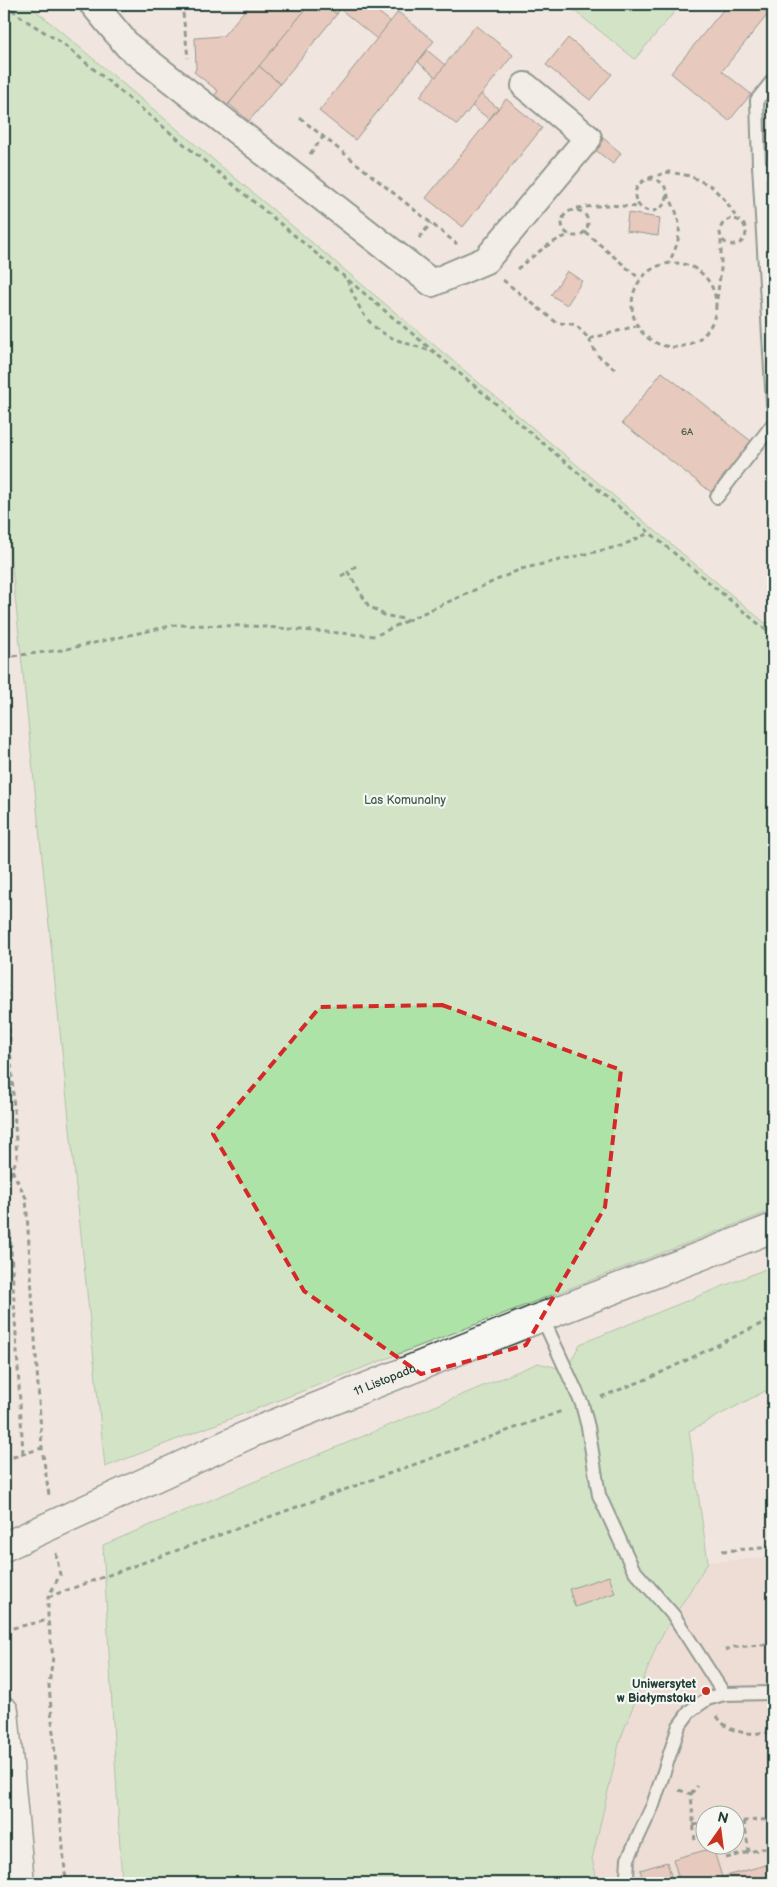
<svg xmlns="http://www.w3.org/2000/svg" width="777" height="1887" font-family="'Balsamiq Sans',sans-serif">
<style>
.built{fill:#ebd3c8;fill-rule:evenodd}
.green{fill:#ade3a6;stroke:#66906d}
.building{fill:#dda694;stroke:#1f3d34}
.lines{fill:none;stroke-linecap:round;stroke-linejoin:round}
.lane-casing{stroke:#1f3d34;stroke-width:16}
.street-casing{stroke:#1f3d34;stroke-width:30}
.secondary-casing{stroke:#1f3d34;stroke-width:31}
.path{stroke:#1f3d34;stroke-width:3;stroke-dasharray:5 4;stroke-linecap:butt}
.lane{stroke:#f6f6f2;stroke-width:12}
.street{stroke:#f6f6f2;stroke-width:26}
.secondary{stroke:#f6f6f2;stroke-width:28}
.marked{fill:none;stroke:#d62828;stroke-width:4;stroke-dasharray:10 6;stroke-linejoin:round}
.poi-dot{fill:#c8321e;stroke:#f6f6f2;stroke-width:2}
.labels{text-anchor:middle;dominant-baseline:central;stroke-width:4.5;stroke-linejoin:round;paint-order:stroke}
.number-label{font-size:10px;fill:#4e574c}
.park-label{font-size:12px;fill:#3b5e4b;stroke:#f6f6f2}
.street-label{font-size:12px;fill:#1f3d34;stroke:#f6f6f2}
.poi-label{font-size:12px;font-weight:bold;fill:#1f3d34;stroke:#f6f6f2;text-anchor:end}
</style>
<rect width="100%" height="100%" fill="#f1e6df"/>
<filter id="ink" filterUnits="userSpaceOnUse"><feTurbulence type="fractalNoise" baseFrequency=".02" numOctaves="2"/><feDisplacementMap in="SourceGraphic" scale="10" xChannelSelector="R" yChannelSelector="G"/><feConvolveMatrix kernelMatrix="1 2 1 2 8 2 1 2 1" color-interpolation-filters="sRGB"/></filter>
<g filter="url(#ink)">
<!-- built -->
<path class="built" d="M773,1557V1883H598L592,1859L620,1740L658,1642L708,1562ZM704,1814H734V1844H704Z"/>
<!-- green -->
<g class="green">
<path d="M4,4H28L765,623L773,621V1210L105,1467L4,490Z"/>
<path d="M566,4H681L635,59Z"/>
<path d="M773,1266V1387L689,1431L708,1562L658,1642L620,1740L592,1859L598,1883H122L103,1545L538,1363L566,1370L580,1344Z"/>
</g>
<!-- building -->
<g class="building">
<path d="M250,4H310L227,106L214,96L218,91L194,72L196,69L195,38L223,36Z"/>
<path d="M310,4H324L337,14L280,84L259,66Z"/>
<path d="M324,4H368L391,22L377,39L340,9L337,14Z"/>
<path d="M728,4H773V8L722,71L751,94L729,121L671,73Z"/>
<path d="M398,12L434,41L355,140L319,111Z"/>
<path d="M476,25L513,55L457,125L420,96Z"/>
<path d="M568,38L612,74L590,100L546,65Z"/>
<path d="M427,50L445,65L436,77L418,62Z"/>
<path d="M259,66L280,84L249,121L229,104Z"/>
<path d="M481,94L498,108L489,119L472,106Z"/>
<path d="M506,99L542,128L463,227L426,198Z"/>
<path d="M602,137L621,153L613,164L593,148Z"/>
<path d="M628,213L660,218L658,236L626,231Z"/>
<path d="M567,271L582,281L567,305L551,295Z"/>
<path d="M662,372L751,441L711,492L622,423Z"/>
<path d="M609,1576L615,1593L575,1607L569,1589Z"/>
<path d="M713,1848L722,1877L773,1863V1883H680L673,1859Z"/>
<path d="M667,1862L673,1883H644L640,1870Z"/>
</g>
<g class="lines">
<!-- lane casing -->
<g class="lane-casing">
<g id="lane">
<path d="M773,80L757,100L759,165L773,404"/>
<path d="M759,165L773,177"/>
<path d="M717,497L773,424"/>
<path d="M542,1317L582,1404L588,1427L599,1495L633,1569L674,1616L724,1694"/>
<path d="M630,1883L627,1875L628,1859L653,1805L679,1726L690,1711L707,1699L724,1694L773,1693"/>
</g>
</g>
<!-- street casing -->
<g class="street-casing">
<path id="street" d="M93,4L128,46L432,283L486,260L588,138L525,86"/>
</g>
<!-- secondary casing -->
<g class="secondary-casing">
<g id="secondary">
<path id="s1" d="M4,1547L254,1432L542,1317L773,1228"/>
<path d="M4,1711L20,1883"/>
</g>
</g>
<!-- path -->
<g class="path">
<path d="M5,4L25,20L62,43L347,279L773,636"/>
<path d="M182,4L188,58"/>
<path d="M300,118L457,244"/>
<path d="M310,154L323,137"/>
<path d="M649,178L669,172L690,176L711,186L726,201L737,219"/>
<circle cx="651" cy="195" r="16"/>
<path d="M667,194C683,220 683,236 669,262"/>
<path d="M577,208L607,205L640,207"/>
<circle cx="575" cy="223" r="13"/>
<circle cx="733" cy="232" r="13"/>
<path d="M585,232L640,279"/>
<path d="M419,238L431,223"/>
<circle cx="674" cy="305" r="42"/>
<path d="M517,269C534,256 549,241 570,235"/>
<path d="M347,280C355,298 362,319 380,331C394,341 414,345 430,351"/>
<path d="M503,280L557,323L572,324L578,327L589,339L636,326"/>
<path d="M717,299L721,269V238"/>
<path d="M589,339L597,355L616,370"/>
<path d="M356,566L348,572L368,605L384,615L408,620L521,569L621,546L649,533"/>
<path d="M341,576L348,572"/>
<path d="M4,657L62,650L175,625L253,626L375,636L408,620"/>
<path d="M4,947L17,1158L7,1183L23,1453"/>
<path d="M12,1170L26,1198L42,1448L49,1495"/>
<path d="M601,1397L652,1377L773,1318"/>
<path d="M4,1460L42,1448"/>
<path d="M722,1551L773,1547"/>
<path d="M56,1553L60,1575L48,1597V1620L53,1657L49,1685L66,1883"/>
<path d="M48,1597L562,1411"/>
<path d="M4,1630L48,1620"/>
<path d="M725,1650L734,1647L773,1644"/>
<path d="M717,1716C729,1736 754,1734 773,1732"/>
<path d="M679,1790L691,1794L695,1843"/>
<path d="M691,1794L697,1786"/>
<path d="M744,1821L749,1852"/>
<path d="M734,1822L773,1819"/>
<path d="M693,1825L704,1824"/>
<path d="M726,1858L773,1846"/>
</g>
<!-- lane -->
<use href="#lane" class="lane"/>
<!-- street -->
<use href="#street" class="street"/>
<!-- secondary -->
<use href="#secondary" class="secondary"/>
</g>
</g>
<!-- marked area -->
<path d="M0 0H777V1887H0ZM442,1005L621,1070L605,1207L526,1345L421,1374L304,1291L213,1134L320,1007Z" fill="#f1e6df" fill-opacity=".55" fill-rule="evenodd"/>
<path class="marked" d="M442,1005L621,1070L605,1207L526,1345L421,1374L304,1291L213,1134L320,1007Z"/>
<!-- markers -->
<circle class="poi-dot" cx="706" cy="1691" r="5"/>
<g class="labels">
<!-- number labels -->
<g class="number-label">
<text x="687" y="432">6A</text>
</g>
<!-- park labels -->
<g class="park-label">
<text x="405" y="800">Las Komunalny</text>
</g>
<!-- street labels -->
<g class="street-label">
<text stroke="none"><textPath href="#s1" startOffset="416">11 Listopada</textPath></text>
</g>
<!-- poi labels -->
<g class="poi-label">
<text x="696" y="1684">Uniwersytet<tspan x="696" dy="14">w Białymstoku</tspan></text>
</g>
</g>
<!-- margin -->
<rect width="777" height="1887" fill="none" stroke="#f6f6f2" stroke-width="20"/>
<rect x="10" y="10" width="757" height="1867" fill="none" stroke="#1f3d34" stroke-width="2" filter="url(#ink)"/>
<!-- north arrow -->
<g transform="translate(720 1830) rotate(14)"><circle r="24" fill="#f6f6f2" stroke="#a0aca6"/>
<path d="M0-4L9 19L0 12L-9 19Z" fill="#c8321e"/>
<text y="-8" font-size="14" font-weight="bold" text-anchor="middle" fill="#1f3d34">N</text>
</g>
</svg>
